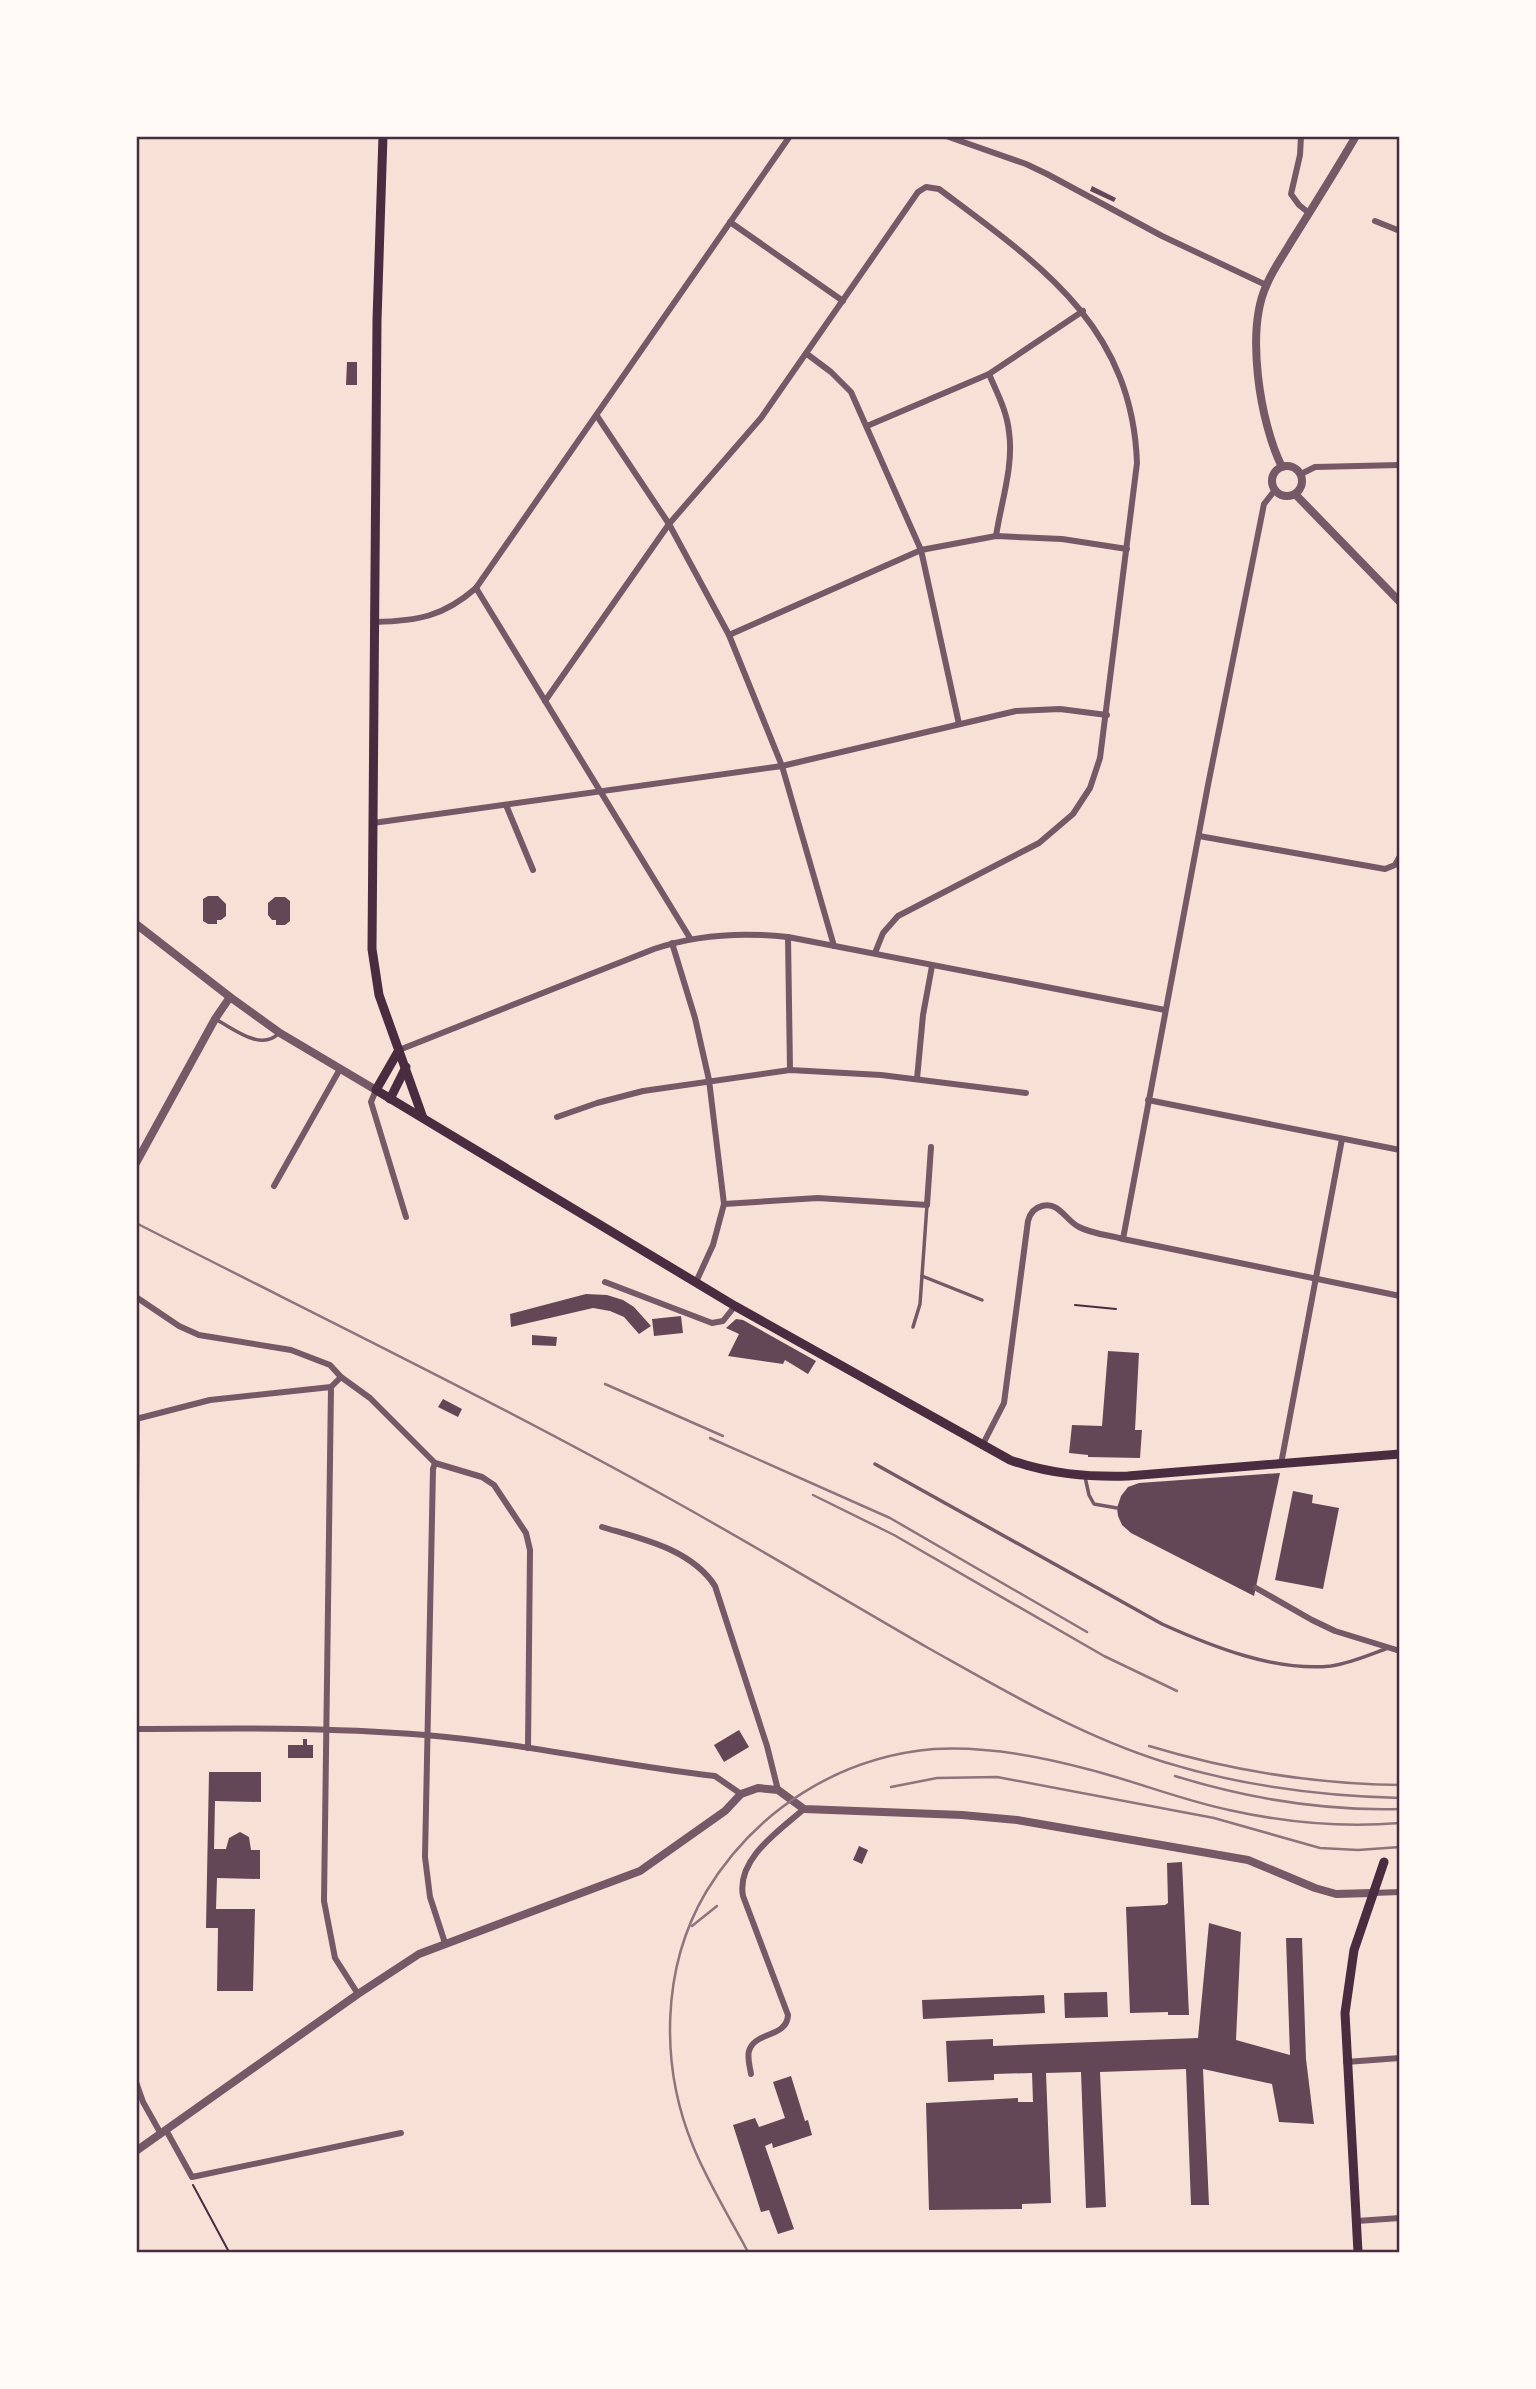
<svg xmlns="http://www.w3.org/2000/svg" width="1536" height="2389" font-family="Lato,sans-serif">
<style>
.building{fill:#644757}
.lines{fill:none;stroke-linecap:round;stroke-linejoin:round}
.path{stroke:#4a2c40;stroke-width:2}
.service{stroke:#755966;stroke-width:3.5}
.minor{stroke:#755966;stroke-width:6}
.tertiary{stroke:#755966;stroke-width:8}
.secondary{stroke:#4a2c40;stroke-width:9}
.rail{stroke:#8f747c;stroke-width:2.5}
.neatline{fill:none;stroke:#4a2c40;stroke-width:2.5}
</style>
<rect width="100%" height="100%" fill="#f7e1d7"/>
<!-- building -->
<g class="building">
<path d="M1092,186L1116,198L1114,202L1090,191Z"/>
<path d="M347,362H357V385H346Z"/>
<path d="M208,896H218L226,904V916L221,920H217V924H208L203,921V899Z"/>
<path d="M275,897H285L290,901V921L285,925H276V920H272L268,915V903Z"/>
<path d="M586,1294L607,1295L623,1300L634,1307L651,1326L639,1334L624,1317L610,1311L593,1308L511,1327L510,1314Z"/>
<path d="M681,1316L683,1333L654,1336L652,1319Z"/>
<path d="M736,1319L743,1320L816,1361L808,1374L785,1360L783,1364L728,1356L739,1334L726,1328Z"/>
<path d="M532,1335L557,1337L556,1346L532,1345Z"/>
<path d="M1108,1351L1139,1353L1135,1430H1142L1140,1458L1088,1457V1455L1069,1453L1072,1425L1102,1426Z"/>
<path d="M443,1399L462,1409L458,1417L438,1407Z"/>
<path d="M1280,1473L1254,1596L1131,1533L1122,1525L1118,1516L1117,1508L1121,1496L1128,1487L1139,1483Z"/>
<path d="M1293,1491L1313,1495L1312,1503L1339,1508L1323,1589L1275,1580Z"/>
<path d="M739,1730L749,1747L724,1762L714,1745Z"/>
<path d="M303,1739H307V1745H313V1758H288V1745H303Z"/>
<path d="M209,1772H261V1802L215,1801L214,1849H226L229,1838L240,1832L249,1837L251,1850H260V1879L217,1878L216,1909H255L253,1991H217L218,1928H206Z"/>
<path d="M859,1846L868,1850L862,1864L853,1860Z"/>
<path d="M1182,1862L1189,2015H1168V2012L1130,2013L1126,1907L1165,1905L1168,1903L1167,1863Z"/>
<path d="M1209,1923L1241,1932L1236,2040L1290,2055L1286,1938H1302L1306,2059L1314,2124L1279,2122L1272,2084L1203,2069L1209,2205H1191L1186,2069L1100,2072L1106,2207L1086,2208L1081,2072L1046,2073L1051,2203L1022,2204V2209L929,2210L926,2103L1018,2098V2102H1033L1032,2073L994,2074V2080L948,2082L946,2041L993,2039V2046L1198,2038Z"/>
<path d="M1107,1992L1108,2017L1065,2018L1064,1993Z"/>
<path d="M1044,1995L1045,2013L923,2019L922,2000Z"/>
<path d="M791,2076L805,2121L808,2120L812,2135L773,2148L772,2143L765,2146L794,2229L778,2234L769,2210L761,2212L733,2125L755,2118L759,2127L785,2118L773,2082Z"/>
</g>
<g class="lines">
<!-- path -->
<g class="path">
<path d="M1075,1305L1116,1309"/>
<path d="M193,2185L229,2252"/>
</g>
<!-- service -->
<g class="service">
<path d="M217,1020C234,1029 261,1051 278,1034"/>
<path d="M922,1276L982,1300"/>
<path d="M913,1327L920,1304L927,1205"/>
<path d="M875,1464L1162,1624C1211,1646 1275,1672 1331,1666C1351,1663 1369,1655 1388,1648"/>
<path d="M1085,1477L1089,1495L1094,1504L1117,1508"/>
</g>
<!-- minor -->
<g class="minor">
<path d="M946,136L1026,164L1047,174L1162,236L1266,285"/>
<path d="M1301,136L1300,155L1291,194L1299,205L1309,213"/>
<path d="M1375,221L1400,231"/>
<path d="M730,222L843,301"/>
<path d="M807,354L831,372L851,392L921,550L959,724"/>
<path d="M989,374C997,393 1007,411 1009,432C1014,465 1001,503 996,536"/>
<path d="M597,416L669,524L729,635L782,766L834,946"/>
<path d="M867,426L989,374L1083,311"/>
<path d="M1301,474L1315,467L1400,465"/>
<path d="M476,588L690,938"/>
<path d="M375,622C417,621 443,617 476,588L790,136"/>
<path d="M729,635L921,550L996,536L1062,539L1127,549"/>
<path d="M545,701L669,524L761,418L918,192L926,187L939,189C1039,264 1132,325 1137,463L1100,758L1090,788L1073,814L1039,843L898,916L883,933L875,953"/>
<path d="M506,805L533,870"/>
<path d="M373,823L782,766L1016,711L1060,709L1107,715"/>
<path d="M1199,836L1385,869L1395,865L1400,856"/>
<path d="M788,937L790,1070"/>
<path d="M672,943L695,1018L709,1080L724,1204L713,1245L696,1282"/>
<path d="M399,1050L654,949C698,934 742,932 788,937L1165,1010"/>
<path d="M917,1079L923,1015L932,966"/>
<path d="M376,1090L371,1102L406,1217"/>
<path d="M1148,1100L1400,1150"/>
<path d="M557,1117L597,1103L643,1091L790,1070L881,1075L1026,1093"/>
<path d="M274,1186L340,1069"/>
<path d="M724,1204L818,1198L927,1205L931,1147"/>
<path d="M1123,1239L1208,785L1264,504L1275,490"/>
<path d="M605,1282L712,1323L723,1321L735,1306"/>
<path d="M136,1297L179,1326L199,1335L291,1350L330,1365L341,1377L370,1398L435,1463L482,1477L494,1485L526,1533L530,1550L528,1748"/>
<path d="M331,1387L324,1901L335,1958L358,1994"/>
<path d="M136,1419L210,1400L331,1387L341,1377"/>
<path d="M982,1446L1004,1403L1028,1221C1030,1213 1034,1208 1042,1206C1059,1201 1066,1221 1079,1227C1092,1234 1109,1235 1123,1239L1400,1296"/>
<path d="M435,1463L433,1469L425,1857L430,1897L445,1943"/>
<path d="M1281,1464L1342,1139"/>
<path d="M136,1503L137,1419"/>
<path d="M602,1527C642,1539 691,1549 715,1586L767,1746L778,1790"/>
<path d="M1256,1588L1312,1620L1335,1631L1400,1651"/>
<path d="M136,1729C233,1728 329,1727 425,1735C522,1743 618,1765 715,1776L741,1794"/>
<path d="M1372,1893L1400,1892"/>
<path d="M1346,2062L1400,2058"/>
<path d="M751,2074C750,2067 747,2058 749,2051C755,2031 787,2038 788,2015L743,1896C736,1859 780,1830 804,1809"/>
<path d="M136,2082L143,2102L161,2134"/>
<path d="M166,2130L192,2177L401,2133"/>
<path d="M1357,2221L1400,2218"/>
</g>
<!-- tertiary -->
<g class="tertiary">
<circle cx="1287" cy="481" r="15"/>
<path d="M1282,467C1260,423 1245,330 1267,284C1273,269 1283,256 1291,242C1313,207 1335,172 1356,136"/>
<path d="M1295,494L1400,602"/>
<path d="M136,924L230,997L280,1033L376,1090"/>
<path d="M136,1163L215,1019L230,997"/>
<path d="M136,2151L358,1994L419,1954L640,1871L725,1811L741,1794L758,1788L778,1790L804,1809L962,1815L1017,1820L1248,1860L1315,1888L1336,1894L1372,1893"/>
</g>
<!-- secondary -->
<g class="secondary">
<path d="M383,136L377,320L372,949L379,995L423,1118"/>
<path d="M399,1050L376,1090L735,1306L1010,1460C1049,1474 1087,1477 1128,1476L1400,1454"/>
<path d="M390,1099L406,1067"/>
<path d="M1358,2252L1345,2013L1354,1950L1384,1862"/>
</g>
<!-- rail -->
<g class="rail">
<path d="M136,1223C316,1315 498,1403 674,1501C760,1549 845,1600 930,1649C1005,1691 1081,1736 1164,1762C1241,1786 1319,1796 1400,1798"/>
<path d="M605,1384L723,1436"/>
<path d="M710,1438L890,1518L1087,1632"/>
<path d="M813,1495L894,1535L1104,1656L1177,1691"/>
<path d="M1149,1746C1232,1771 1314,1784 1400,1785"/>
<path d="M1175,1776C1246,1798 1325,1811 1400,1809"/>
<path d="M891,1787L937,1778L997,1777L1214,1818L1320,1848L1358,1850L1400,1847"/>
<path d="M692,1926L717,1906"/>
<path d="M748,2252C730,2218 708,2183 693,2146C660,2066 661,1968 706,1892C755,1811 838,1757 934,1749C984,1746 1039,1756 1087,1769C1135,1781 1181,1800 1229,1810C1287,1823 1341,1828 1400,1823"/>
</g>
</g>
<!-- border -->
<rect width="1536" height="2389" fill="none" stroke="#fffaf5" stroke-width="276"/>
<rect x="138" y="138" width="1260" height="2113" class="neatline"/>
</svg>
